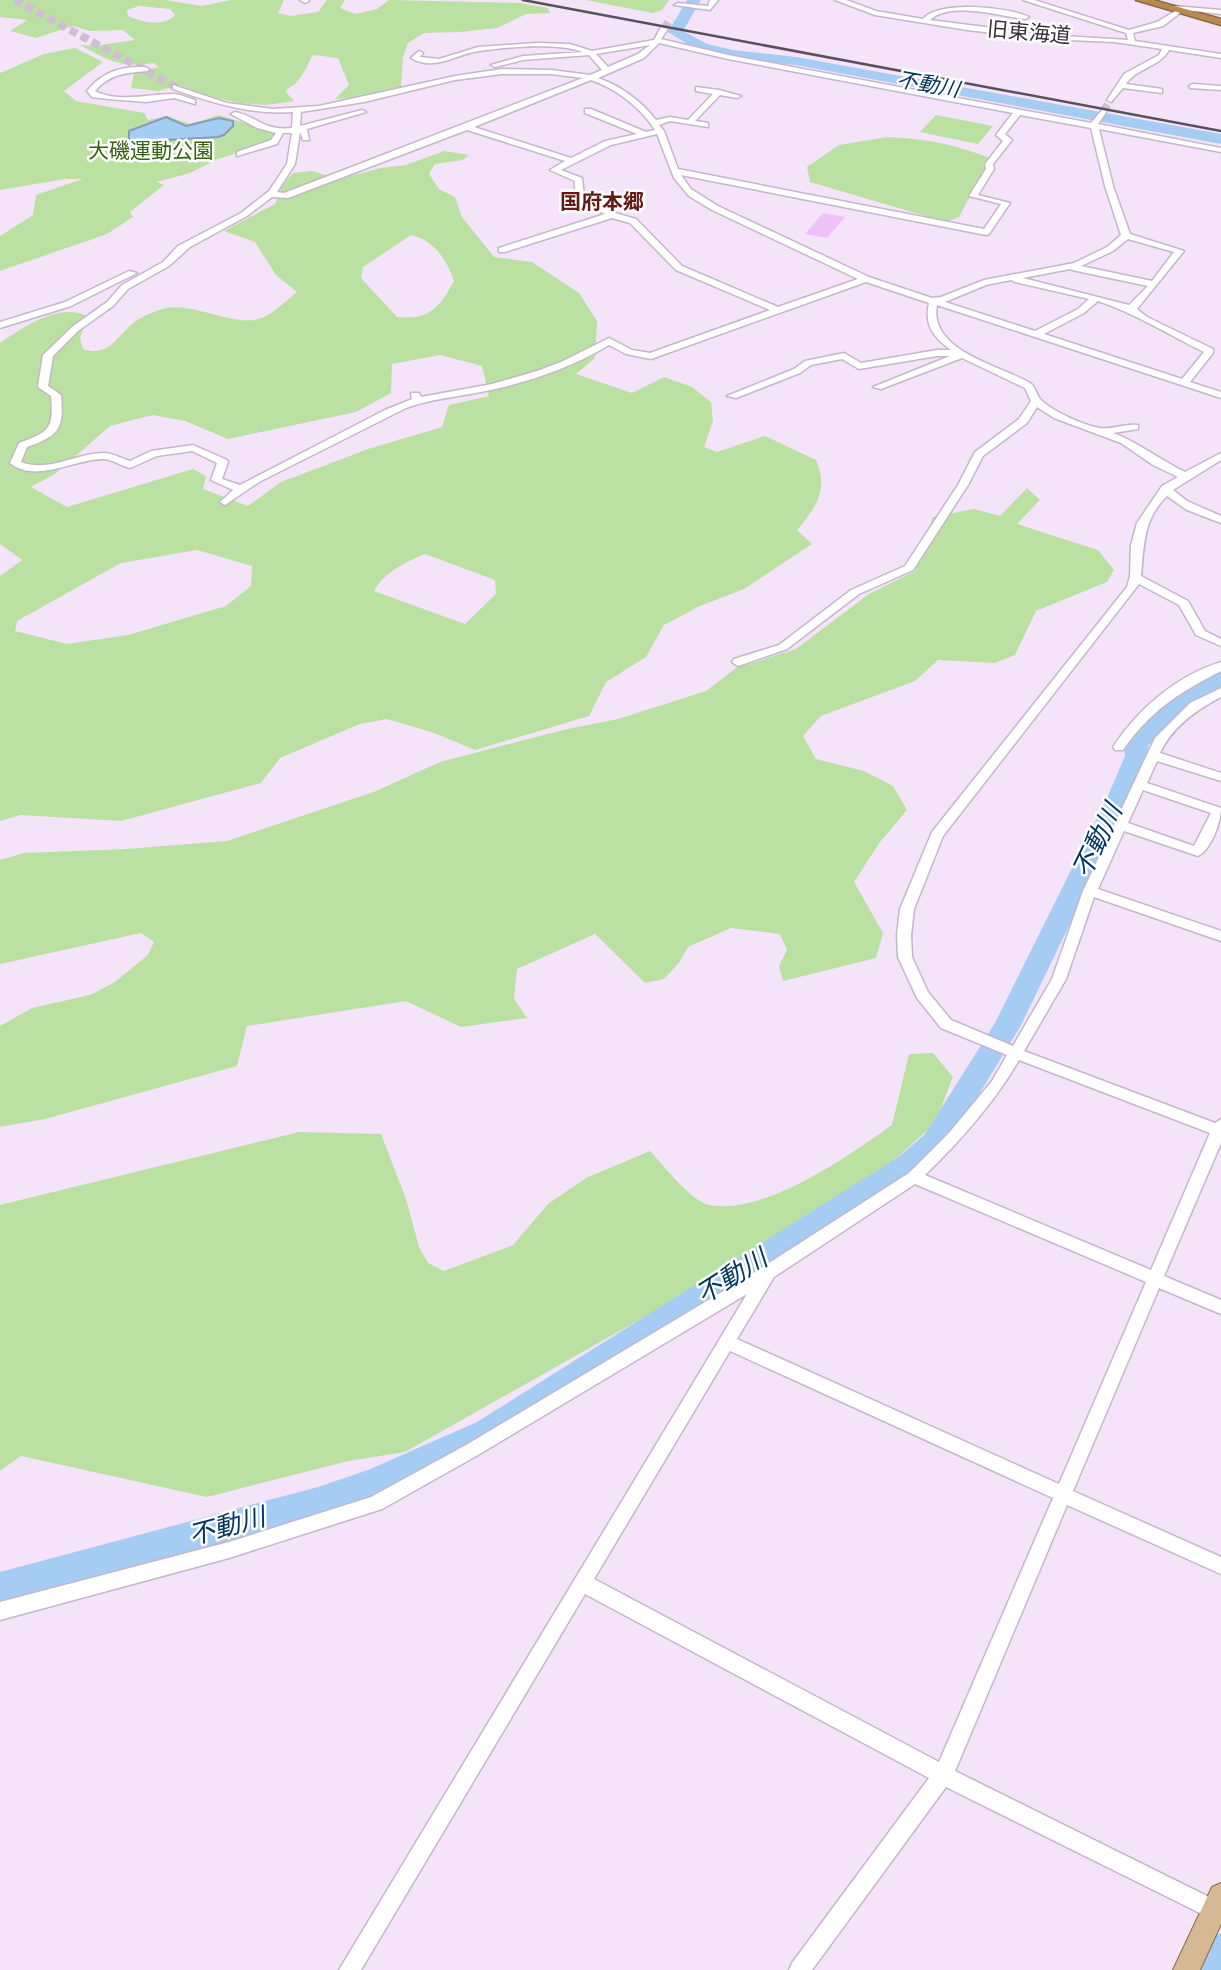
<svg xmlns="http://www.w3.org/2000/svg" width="1221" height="1970" font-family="'Alegreya Sans','Noto Sans JP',sans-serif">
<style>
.green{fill:#bae1a2;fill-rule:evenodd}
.water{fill:#a5ccf3;stroke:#849dbb;stroke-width:2}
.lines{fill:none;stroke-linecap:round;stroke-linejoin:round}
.river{fill:#a5ccf3;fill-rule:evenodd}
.building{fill:#efc1fb}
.minor-tunnel{stroke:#cfbfd3;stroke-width:8;stroke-dasharray:8 4.5;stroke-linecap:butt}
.minor-casing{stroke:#c6b6cb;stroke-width:3}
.major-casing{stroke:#8c6a47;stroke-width:2}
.highway-casing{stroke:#8c6a47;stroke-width:3}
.minor{fill:#fff;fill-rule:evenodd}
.major{fill:#d5b995;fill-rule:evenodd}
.highway{fill:#b98a4f;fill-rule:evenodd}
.rail{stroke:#59505b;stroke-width:2.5}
.labels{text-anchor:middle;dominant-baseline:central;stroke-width:5;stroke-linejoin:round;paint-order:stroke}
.far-street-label{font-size:21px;fill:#373039;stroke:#fff}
.far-water-label{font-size:21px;font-style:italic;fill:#043760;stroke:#fff}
.far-park-label{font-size:21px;fill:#386213;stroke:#fff}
.far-neighbourhood-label{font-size:21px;font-weight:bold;fill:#601c15;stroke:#fff}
.water-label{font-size:26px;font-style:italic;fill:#043760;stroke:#fff}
</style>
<rect width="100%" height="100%" fill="#f5e3f9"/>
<!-- green -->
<g class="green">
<path d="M0,0H165L202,6L231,0H284L278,13L291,16L318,12L327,0H345L340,8L355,14L377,9L389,0L520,3L548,8L550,13L526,14L497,28L460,32L424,33L408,43L403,57L401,87L369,97L335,99L349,85L338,58L313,55C306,67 301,83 287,89L286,92L294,101L267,105L239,103L212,97L179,85L159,91L131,88L134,73L159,67L154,63C119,68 110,61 80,45L94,46L135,40L123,30L90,31L73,26L36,38L10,31L27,20L0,17ZM139,6L170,9L175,15C163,28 142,22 128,16L127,10Z"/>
<path d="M586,0H669L662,10L652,13Z"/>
<path d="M75,48L103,62L64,91L76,101L144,113L148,120L167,116L190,124L219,115L274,132L278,134L277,140L218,159L190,173L157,182L164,185L130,212L133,217L107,234L0,271V236L33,215L36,195L83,179H65L0,190V73L44,54Z"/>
<path d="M936,115L993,126L978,144L920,132Z"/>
<path d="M888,137C924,138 957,145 990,158L959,217L946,222L810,182L807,167L839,145Z"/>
<path d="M444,151L469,155L463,160L435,164L429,174L439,189L455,197L462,217L494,257L532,262L579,293L597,321L595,358L576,374L632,393L664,377L692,387L711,402L713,421L704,447L717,452L765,436L816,460C829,489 816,508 797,530L812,544L744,589L700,606L664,625L646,657L606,682L589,716L475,750L434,733L387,719L360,724L280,758L261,783L121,821L20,815L0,821V576L22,560L0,544V343C23,327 60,302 87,316L80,338L83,349C111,358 116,335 136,321C143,316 157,310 166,308C195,303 237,328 262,318C274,313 287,300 297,292L276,275L255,242L224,231L275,204L282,186L293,173L312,171L339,179L381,168L406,165ZM411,235C435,241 446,259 454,281C439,308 430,320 397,317L361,278L363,267ZM440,355L482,366L489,396L449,405L442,427L368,449L281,482L248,506L203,489L206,476L193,469L67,507L31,487L55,474L110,426L153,415L185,421L228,439L356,412L391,393L392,364ZM197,550L252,566L251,586L226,606L128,635L67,644L15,631L17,621L121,563ZM425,554L495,580L496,594L465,624L374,591C384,573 405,562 425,554Z"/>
<path d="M1027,488L1040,500L1017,524L1098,550L1114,570L1107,582L1036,611L1015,655L995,663L938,660L915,681L821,716L803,736L816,759L864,771L893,786L907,810L880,842L854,882L883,933L876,958L783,981L779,966L787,950L780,934L731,928L688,947L679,963L664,979L645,983L595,934L517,969L514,999L527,1018L461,1027L406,1001L247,1026L237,1066L45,1119L0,1127V1026L32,1008L90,995L115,982L148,955L154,942L141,933L0,964V860L24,853L126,849L227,841L376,791L440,762L563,730L618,719L706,691L736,668L796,649L869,594L915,571L933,517L974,509L1000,516Z"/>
<path d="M933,1053L953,1077L935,1123L877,1176L694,1289L405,1452L348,1461L207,1497L21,1456L0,1471V1205L299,1132L381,1134L406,1199L419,1247L428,1263L444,1271L513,1245L548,1204L586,1178L650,1151C663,1165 691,1201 709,1205C766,1215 848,1156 892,1125L909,1054Z"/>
</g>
<!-- water -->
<path class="water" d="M166,117L186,126L219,118L233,121V126L224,135L218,137L149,141L133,149L129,146V131Z"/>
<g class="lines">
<!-- river -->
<g class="river">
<path d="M687,0H701L683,31L707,44L733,50L796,57L1221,134V144L796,65L733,59L697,50L668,32Z"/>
<path d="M1221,671V687C1188,703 1171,718 1148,746L1149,756L1131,798L1020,1027L945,1150L920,1172L499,1442L389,1491L318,1517L0,1604V1572L318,1487L368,1470L477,1422L900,1156L925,1134L995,1023L1107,798L1125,756L1124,745L1128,740C1154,710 1181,681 1221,671Z"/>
<path d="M1221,1933V1970H1192L1207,1938Z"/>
</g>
</g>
<!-- building -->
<path class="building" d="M823,213L845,217L827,238L805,234Z"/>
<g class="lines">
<!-- minor-tunnel -->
<g class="minor-tunnel">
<path d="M15,0L176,87"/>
<path d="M664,29L671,18"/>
<path d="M1103,111L1111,100"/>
</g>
<!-- minor casing -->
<g class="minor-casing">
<g id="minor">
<path d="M300,0H308L309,1L305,3Z"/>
<path d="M710,0H718L710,10L674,5L678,3L708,6Z"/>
<path d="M835,0H846L876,11L923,19C939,0 1009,7 1029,17L1025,19C1000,16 950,1 930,20L1047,35L1128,40L1126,33L1023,0H1034L1129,30L1157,22L1177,10H1171L1174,6L1221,10V14L1184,10L1163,26L1133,33L1135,41L1221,54V58L1169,50C1160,67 1136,68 1126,84L1162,89V93L1123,88L1111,102L1107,100L1124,74L1159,55L1162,49L1114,42L1047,39L967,30L875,15Z"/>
<path d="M661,27L668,29L661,39L728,55L1091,123L1103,109L1107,111L1098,124L1221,148V152L1099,129L1113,186L1130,234L1184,251L1137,309L1147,317L1213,349V353L1190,382L1221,392V398L937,305C928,351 1001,366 1030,383C1036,387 1036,395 1041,400C1052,411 1085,426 1100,428C1112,430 1125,423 1138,425V429L1113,433C1138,442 1160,460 1185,472L1221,453V460L1173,490L1187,501L1221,516V523L1187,510L1167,496C1143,519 1144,546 1141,576L1188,601L1205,631L1221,639V646L1196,635L1179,605L1139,584L943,836L914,909L911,935L912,957L928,992L951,1020L1013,1046L1052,979L1083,891L1155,738L1190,703L1221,688V697C1196,710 1172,727 1160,753L1221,773V781L1157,761L1147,783L1221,808C1221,822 1211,850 1198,856L1124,831L1098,889L1221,931V941L1094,897L1066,979L1024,1051L1215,1123L1221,1119V1143L1164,1276L1221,1300V1314L1159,1288L1073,1491L1221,1557V1574L1067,1505L955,1771L1221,1903V1917L1214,1920L946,1787L812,1970H789L792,1963L929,1778L585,1594L361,1970H339L747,1294L478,1455L382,1509L229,1558L0,1620V1602L229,1542L371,1497L466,1445L752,1274L909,1173L949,1133L992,1081L1007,1055L941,1028L917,998L898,957L897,935L900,909L932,832L1127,587L1130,576L1131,545L1137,523L1162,486L1178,477L1153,465L1121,443L1054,418L1037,407L1027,423L983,456L968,485L913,570L859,594L787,649L738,666L732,662L734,659L779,645L851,590L905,566L958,485L975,452L1019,419L1031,401L1025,388L962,358L881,389L873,387L950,356H937L859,369L842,359L811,365L800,373L736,398L727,396L794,369L805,361L844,353L861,363L937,350H951C933,337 924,325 929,303L866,282L651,359L626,354L609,345C569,369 526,383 481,392C456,397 430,399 406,408L259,482L225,505L220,502L233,490L211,480L217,463L192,451L157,456L130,468C121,466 112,459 103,459C73,459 37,484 10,463L19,443C49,432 54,429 51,396L38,387L43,355L72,327L107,302L122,285L163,262L178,246L241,213L269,191L287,164L292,133H283L277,144L237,156V152L271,140L276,133L257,128L231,114L235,112C259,117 263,131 292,128L293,112C249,115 214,103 173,89V85L227,103L273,109L319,106L455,76L502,69L551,70L590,75L602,70L589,55L523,60L495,67L491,65L523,56L583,52C556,42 508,47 479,51C456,54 434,72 411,58L419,51L423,53L420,57L439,59L478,47L537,43L570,44L592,51L654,40ZM659,43L728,59L1013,113L996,135L1003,141L985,164L986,169L969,196L1001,204L984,229L678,169L664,131L659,125L670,121L708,127V123L695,121L720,95L737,98L741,96L719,90L696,87V91L713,94L688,120L670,117L656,120C641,101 621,86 598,78L644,58ZM650,45L638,54L608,67L596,54ZM502,74H551L583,78L284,193L277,192L295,164L300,132L303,140H309L307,129L366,112L362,110L300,126L301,112L364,102L455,80ZM591,80C617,89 640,107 655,130L646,132L591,109H585V113L637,134L605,141L571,158L474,127ZM1020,115L1091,128L1105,186L1121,235L1107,247L1074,263L984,280L941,297L932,298L869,277L718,206L691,189L681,175L986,235L989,234L1010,203L978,195L994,169L993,164L1012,140L1005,134ZM467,130L565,161L550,170L575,181C573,203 588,205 605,214L499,248V252H505L612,218L630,223L676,270L770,310L650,353L632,350L609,338L561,362L537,371L492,384L421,397L419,393H411L412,399L385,410L240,485L222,479L228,462L227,460L193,445L151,451L130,461C121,458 112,453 103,453C76,453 48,473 21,462L27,447C59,436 64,429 61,395L48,386L53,356L78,331L113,306L128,289L169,266L190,247L247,216L272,197L288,198ZM657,134L674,178L689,196L712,210L858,279L778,307L682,266L636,219L615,213L584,196L582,178L561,170L611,145ZM1128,239L1174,252L1152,281L1081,266L1113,251ZM1070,269L1072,270L1148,286L1129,305L1023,278ZM1011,280L1015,282L1089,299L1078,309L1035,331L945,302L986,285ZM1098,301C1135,313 1169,335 1204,352L1182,379L1044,334L1084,313ZM1143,790L1211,813L1194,846L1128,823ZM1019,1060L1210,1133L1151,1270L925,1175C961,1140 994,1103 1019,1060ZM915,1184L1146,1282L1059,1484L737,1339L774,1277ZM730,1351L1053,1498L939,1762L594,1579Z"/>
<path d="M145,67L149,69L148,71C126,73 111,73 95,91C118,103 149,94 173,94C180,94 188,98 195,100V104L174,98L146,102L108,99L92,97L87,91C102,72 121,66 145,67Z"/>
<path d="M1193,84L1221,86V90L1190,88L1189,86Z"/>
<path d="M129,271L137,273L71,306L0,328V322L65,302Z"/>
<path d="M1221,662V671C1179,693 1151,710 1123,750H1115L1113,747C1138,709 1176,676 1221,662Z"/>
</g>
</g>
<!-- major casing -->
<g class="major-casing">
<path id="major" d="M1221,1883V1924L1200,1970H1173L1212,1887Z"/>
</g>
<!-- highway casing -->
<g class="highway-casing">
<path id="highway" d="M1136,0H1153L1221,19V25Z"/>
</g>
<!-- minor -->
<use href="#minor" class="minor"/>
<!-- major -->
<use href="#major" class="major"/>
<!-- highway -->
<use href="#highway" class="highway"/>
<!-- rail -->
<path class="rail" d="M523,0L1221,131"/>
</g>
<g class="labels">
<!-- far-street labels -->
<g class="far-street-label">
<text transform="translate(1029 33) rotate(5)">旧東海道</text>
</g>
<!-- far-water labels -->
<g class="far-water-label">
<text transform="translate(928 85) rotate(10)">不動川</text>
</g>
<!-- far-park labels -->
<g class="far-park-label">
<text x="151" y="151">大磯運動公園</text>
</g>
<!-- far-neighbourhood labels -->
<g class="far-neighbourhood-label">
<text x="602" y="202">国府本郷</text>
</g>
<!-- water labels -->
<g class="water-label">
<text transform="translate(1098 841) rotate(-64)">不動川</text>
<text transform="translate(732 1277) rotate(-32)">不動川</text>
<text transform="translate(227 1527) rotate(-15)">不動川</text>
</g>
</g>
</svg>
